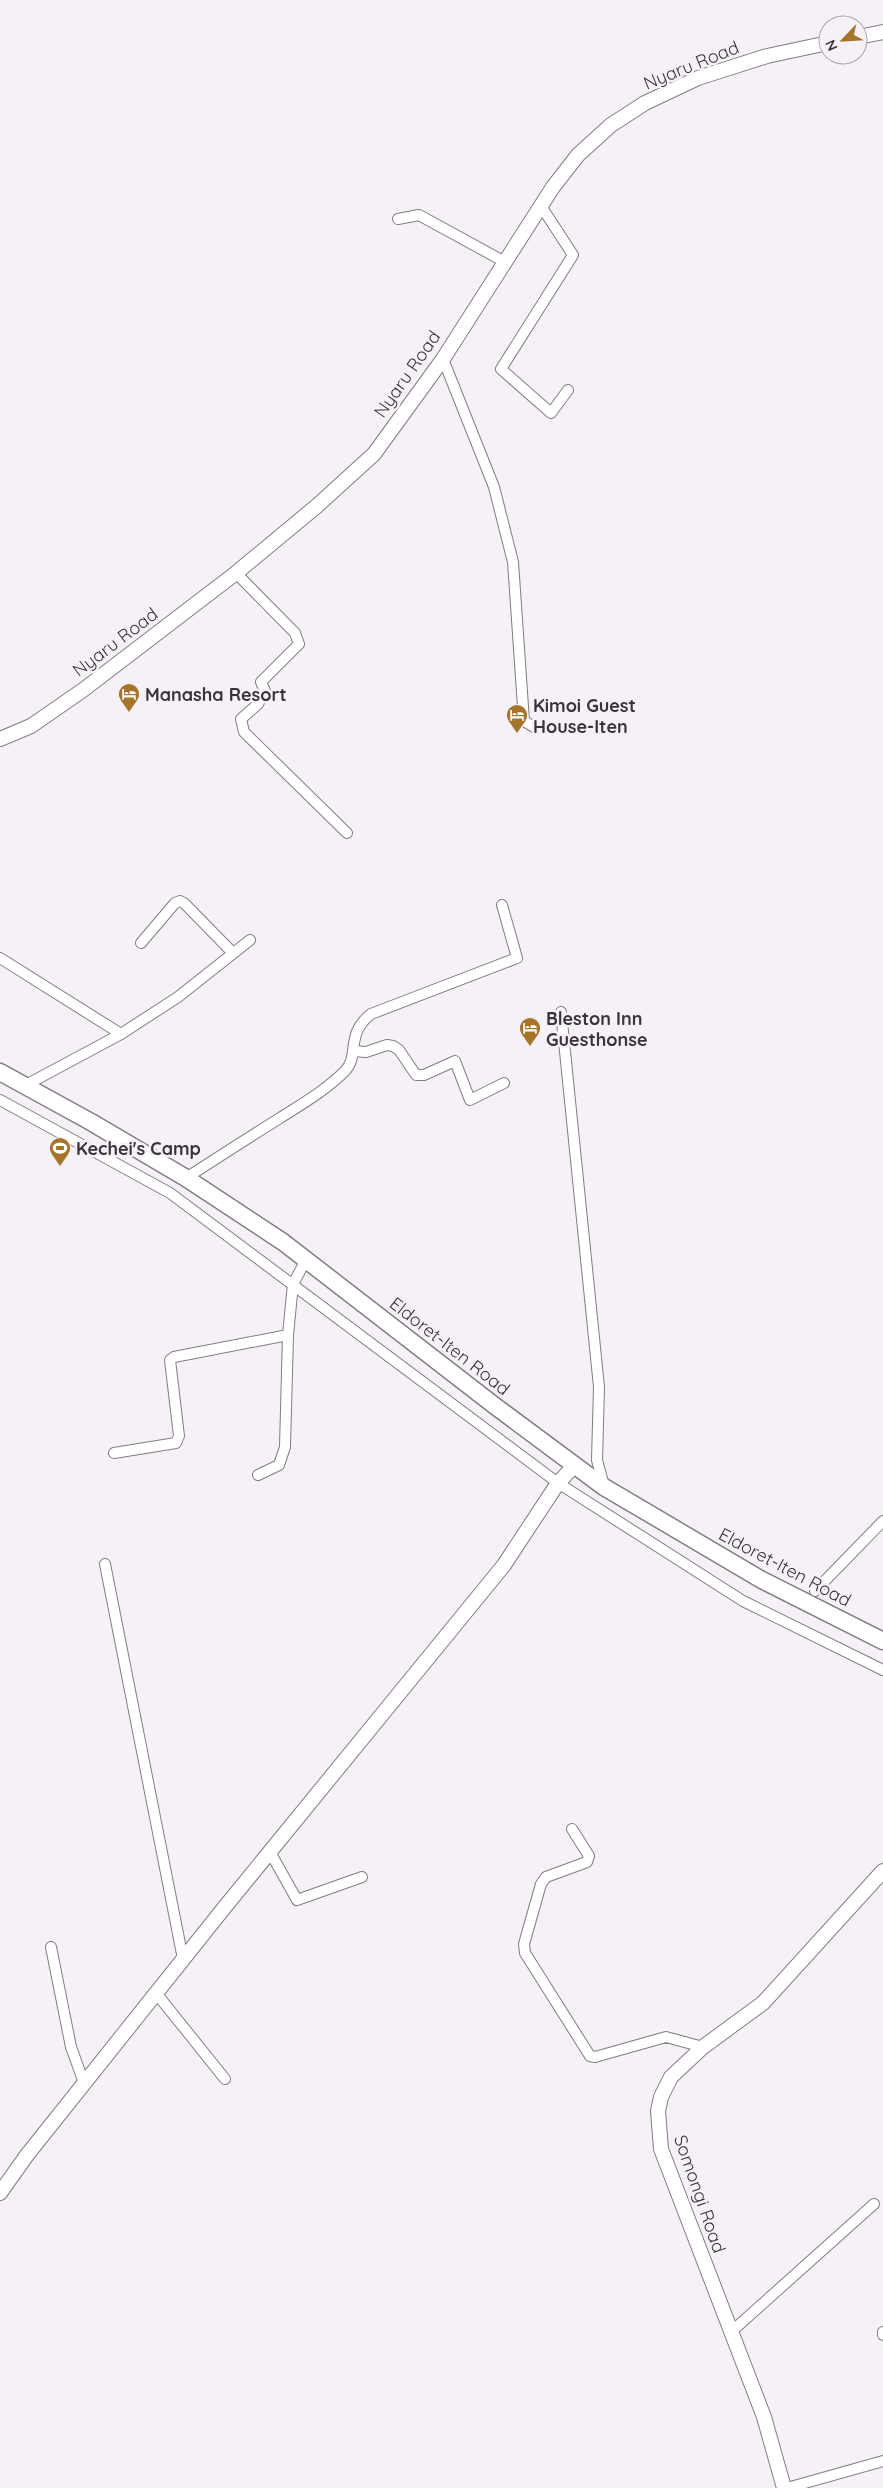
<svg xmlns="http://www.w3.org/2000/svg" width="883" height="2488" font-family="Quicksand,sans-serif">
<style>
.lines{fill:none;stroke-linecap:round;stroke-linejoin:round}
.street-casing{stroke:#827d83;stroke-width:12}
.secondary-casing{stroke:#827d83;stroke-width:16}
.primary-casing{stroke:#827d83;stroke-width:19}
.street{stroke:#fff;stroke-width:10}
.secondary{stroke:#fff;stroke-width:14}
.primary{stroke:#fff;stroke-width:16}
.labels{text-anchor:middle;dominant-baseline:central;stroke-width:5;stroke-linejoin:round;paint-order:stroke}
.street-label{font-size:18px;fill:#373537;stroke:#f6f1f7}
.poi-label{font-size:18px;font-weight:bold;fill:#373537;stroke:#f6f1f7;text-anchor:start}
</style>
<rect width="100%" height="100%" fill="#f6f1f7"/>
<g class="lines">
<!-- street casing -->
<g class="street-casing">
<g id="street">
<path d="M541,206L573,255L501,369L551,413L568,390"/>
<path d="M398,219L419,215L505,262"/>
<path d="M443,359L494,487L513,562L524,721L534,727"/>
<path d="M236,573L295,633L299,644L261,682L265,691L258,704L241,719L244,732L347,833"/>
<path d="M141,943L175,903L180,901L184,903L233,953"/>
<path d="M0,958L121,1034"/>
<path d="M561,1012L599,1387L597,1460L604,1486"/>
<path d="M353,1051L366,1052L387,1045L393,1046L399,1050L416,1075H424L455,1061L470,1100L504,1083"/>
<path d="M24,1086L121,1034L178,997L250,940"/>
<path d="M0,1100L170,1193L558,1483L743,1601L883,1670"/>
<path d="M186,1178C217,1158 248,1138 280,1118C302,1104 326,1090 345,1071C360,1055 345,1034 371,1014L517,958L502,905"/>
<path d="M114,1453L176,1443L179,1436L170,1360L174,1357L288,1335"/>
<path d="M258,1475L279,1465L285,1447L288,1335L293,1284L306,1260"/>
<path d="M105,1564L183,1959"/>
<path d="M815,1591L883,1521"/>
<path d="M572,1829L589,1856L587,1862L546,1877L541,1884L524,1944L525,1953L590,2056L595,2057L666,2037L703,2047"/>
<path d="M270,1852L297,1900L362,1877"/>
<path d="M51,1947L71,2047L84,2083"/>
<path d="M156,1993L225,2079"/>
<path d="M731,2332L874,2204"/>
<path d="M883,2332V2335"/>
<path d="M787,2488L883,2461"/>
</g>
</g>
<!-- secondary casing -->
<g class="secondary-casing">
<g id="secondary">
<path d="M858,37L883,32"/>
<path d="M0,739L31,726L83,690L236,573L318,505L374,454L443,359L553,187L578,155L611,125L645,103L698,78L767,56L828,43"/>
<path d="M0,2193L27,2155L224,1908L504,1565L558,1483L575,1465"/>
<path d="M784,2488L764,2417L661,2149L658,2111L661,2097L671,2077L703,2047L763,2003L883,1871"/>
</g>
</g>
<!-- primary casing -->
<g class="primary-casing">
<path id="primary" d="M0,1072L91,1122L186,1178L283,1242L495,1406L604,1487L762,1580L883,1641"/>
</g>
<!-- street -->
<use href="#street" class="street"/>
<!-- secondary -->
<use href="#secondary" class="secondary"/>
<!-- primary -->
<use href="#primary" class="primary"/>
</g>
<!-- icons -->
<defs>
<g id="hotel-pin" transform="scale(1.125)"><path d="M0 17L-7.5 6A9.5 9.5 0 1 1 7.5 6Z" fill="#a7742c" stroke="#f6f1f7"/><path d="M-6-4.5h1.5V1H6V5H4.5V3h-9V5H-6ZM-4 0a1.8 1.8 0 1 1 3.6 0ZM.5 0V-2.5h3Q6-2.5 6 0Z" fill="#fff"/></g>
<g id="stadium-pin" transform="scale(1.125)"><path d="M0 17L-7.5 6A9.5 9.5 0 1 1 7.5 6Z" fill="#a7742c" stroke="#f6f1f7"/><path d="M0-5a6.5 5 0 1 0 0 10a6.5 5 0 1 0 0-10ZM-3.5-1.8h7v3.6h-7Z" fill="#fff"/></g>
</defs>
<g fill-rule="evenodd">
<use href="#hotel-pin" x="129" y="694"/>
<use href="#hotel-pin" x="517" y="715"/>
<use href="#hotel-pin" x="530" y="1028"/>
<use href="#stadium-pin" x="60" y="1148"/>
</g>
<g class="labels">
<!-- street labels -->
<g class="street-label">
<text transform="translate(691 65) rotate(-22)">Nyaru Road</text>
<text transform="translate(407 374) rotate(-55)">Nyaru Road</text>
<text transform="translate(115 642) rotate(-37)">Nyaru Road</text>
<text transform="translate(450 1346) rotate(38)">Eldoret-Iten Road</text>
<text transform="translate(785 1567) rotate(28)">Eldoret-Iten Road</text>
<text transform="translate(700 2194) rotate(71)">Somongi Road</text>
</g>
<!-- poi labels -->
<g class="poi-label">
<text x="145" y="694">Manasha Resort</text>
<text x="533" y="705">Kimoi Guest<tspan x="533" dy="21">House-Iten</tspan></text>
<text x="546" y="1018">Bleston Inn<tspan x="546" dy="21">Guesthonse</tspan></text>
<text x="76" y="1148">Kechei's Camp</text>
</g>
</g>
<!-- north arrow -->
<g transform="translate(843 40) rotate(245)"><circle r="24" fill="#f6f1f7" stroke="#aaa6aa"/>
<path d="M0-4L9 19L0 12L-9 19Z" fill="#a7742c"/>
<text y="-8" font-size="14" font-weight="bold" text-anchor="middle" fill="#373537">N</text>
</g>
</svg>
